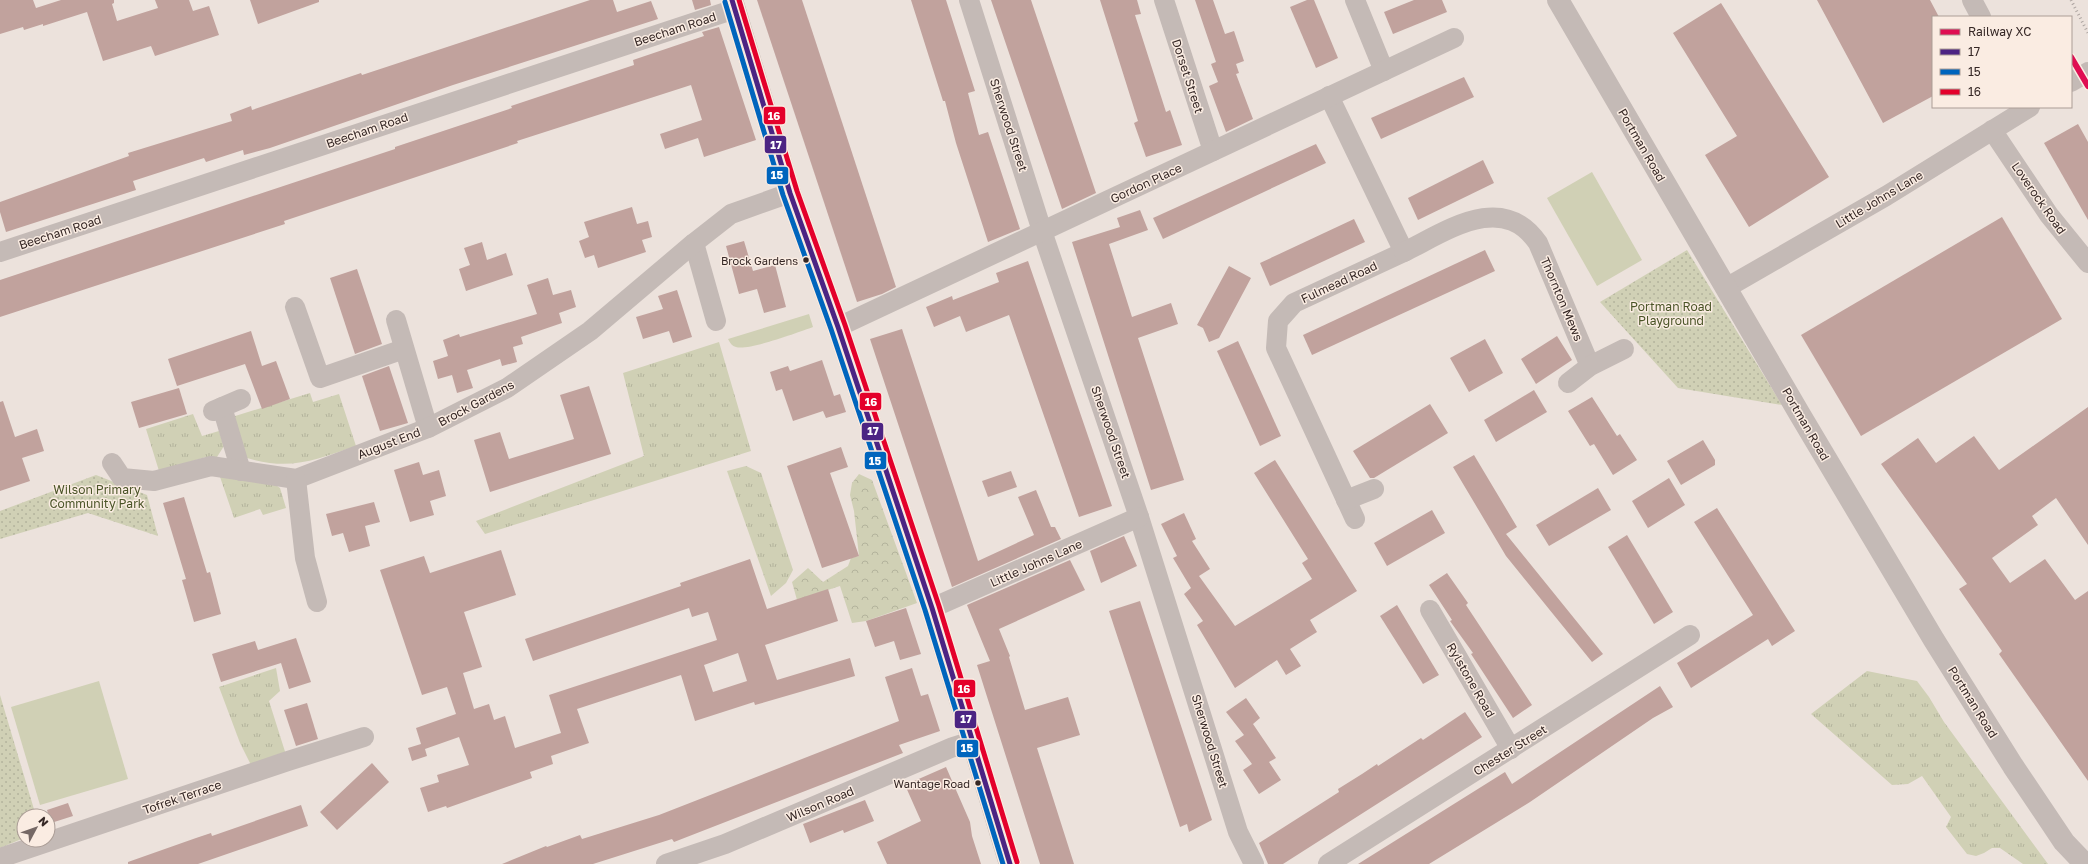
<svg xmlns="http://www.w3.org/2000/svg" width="2088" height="864" font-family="'Golos Text',sans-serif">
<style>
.grass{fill:url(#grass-tufts)}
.forest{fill:url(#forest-crowns)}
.park{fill:url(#park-dots)}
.garden{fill:#d0d0b5}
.building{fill:#c1a29d;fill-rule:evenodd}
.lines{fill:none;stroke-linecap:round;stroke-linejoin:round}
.minor{stroke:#c4bab6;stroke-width:20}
.tertiary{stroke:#c4bab6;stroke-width:22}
.primary{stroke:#b3a9a5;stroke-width:22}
.rail{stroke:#aca4a0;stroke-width:3;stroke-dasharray:1 3;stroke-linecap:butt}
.bus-1-casing{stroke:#faece2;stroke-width:8}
.bus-2-casing{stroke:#faece2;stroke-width:8}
.bus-3-casing{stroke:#faece2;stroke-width:8}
.bus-1{stroke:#4c2483;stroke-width:5}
.bus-2{stroke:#0065bd;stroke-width:5}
.bus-3{stroke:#e4002b;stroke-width:5}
.rail-1-casing{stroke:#faece2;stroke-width:9}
.rail-1{stroke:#df0d52;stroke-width:6}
.bus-dot{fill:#352725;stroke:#faece2;stroke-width:1.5}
.labels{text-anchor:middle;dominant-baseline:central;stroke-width:3;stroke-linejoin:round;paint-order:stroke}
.bus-label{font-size:11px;fill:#352725;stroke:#faece2;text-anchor:end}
.street-label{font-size:12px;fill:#352725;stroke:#faece2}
.park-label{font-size:12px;fill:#4a5427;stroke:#faece2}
.line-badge{stroke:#faece2;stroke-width:1.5}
.badge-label{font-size:11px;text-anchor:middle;font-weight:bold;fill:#fff}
</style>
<defs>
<pattern id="grass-tufts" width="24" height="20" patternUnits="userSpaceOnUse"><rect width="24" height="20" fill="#d0d0b5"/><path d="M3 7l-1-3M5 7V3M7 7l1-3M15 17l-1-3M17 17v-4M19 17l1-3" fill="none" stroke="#b3b39c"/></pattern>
<pattern id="forest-crowns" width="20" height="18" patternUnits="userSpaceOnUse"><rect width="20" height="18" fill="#d0d0b5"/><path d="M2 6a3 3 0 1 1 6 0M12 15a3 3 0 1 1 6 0" fill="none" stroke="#b3b39c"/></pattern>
<pattern id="park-dots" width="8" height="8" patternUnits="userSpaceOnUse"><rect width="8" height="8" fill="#d0d0b5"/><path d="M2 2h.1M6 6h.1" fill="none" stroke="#b3b39c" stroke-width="1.8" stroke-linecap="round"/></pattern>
</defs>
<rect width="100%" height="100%" fill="#ece2dc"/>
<!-- grass -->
<g class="grass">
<path d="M719,342L751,451L485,534L476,521L644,456L623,373Z"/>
<path d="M310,393L313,402L339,394L356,446C315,460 291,471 247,458L232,417Z"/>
<path d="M193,414L202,436L219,431L224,446L217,457H206L159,471L146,429Z"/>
<path d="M746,466L761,473L793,570L786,583L771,596L727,471Z"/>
<path d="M218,471L270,481L280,488L286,508L263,515L260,509L234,518Z"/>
<path d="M276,668L280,691L269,701L288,761L255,773L240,743L219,687Z"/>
<path d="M1867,671L1917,681L1929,697L1944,722L2048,864H2023L2000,848H1992L1984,853L1976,856L1967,854L1946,827L1951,817L1922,776L1908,784L1892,785L1811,714Z"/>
</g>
<!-- forest -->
<path class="forest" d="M859,474L872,480L917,603L866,621L852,623L840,586L797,600L792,582L808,568L823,582L848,566L851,558L859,556L854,511L850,495L852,483Z"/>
<!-- park -->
<g class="park">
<path d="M1687,250L1782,405L1678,388L1600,302Z"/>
<path d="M96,475L147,495L158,536L88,513L0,539V511Z"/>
<path d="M0,695L36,816H24V838L0,848Z"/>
</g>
<!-- garden -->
<g class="garden">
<path d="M1592,172L1642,260L1597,286L1547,198Z"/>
<path d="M809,314L813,327C799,332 748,351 736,347C732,346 730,343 728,339Z"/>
<path d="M99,681L128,779L40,805L11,707Z"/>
</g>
<!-- building -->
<g class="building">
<path d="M0,0H33L36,8L61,0H114V3L112,4L117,21L158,8L155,0H189L193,11L209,6L219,35L155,56L151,46L103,61L87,12L43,26V24L24,30L23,27L0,34Z"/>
<path d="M250,0H319V2L258,24Z"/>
<path d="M590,0H613L617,12L651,1L658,19L453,85L270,148L244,155L243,150L206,162L204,158L133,181L136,190L6,232L0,212V202L129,156L128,153L232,121L230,114L251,106L252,110L361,73L362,75Z"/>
<path d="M692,0H710L711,5L695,10Z"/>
<path d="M757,0H802L896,287L882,294L857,302Z"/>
<path d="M911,0H946L975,91L968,93L979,135L988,132L1020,229L988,242L956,143L945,101H943Z"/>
<path d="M991,0H1031L1033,6L1096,193L1062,209Z"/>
<path d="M1100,0H1137L1141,14L1135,15L1166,112L1170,110L1182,145L1146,157L1134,123L1138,121Z"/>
<path d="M1195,0H1213L1225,34L1234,31L1244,61L1236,64L1239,73L1236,74L1253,119L1226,132L1209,86L1218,82L1211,64L1216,62Z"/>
<path d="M1307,0H1314L1338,58L1316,68L1290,7Z"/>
<path d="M1414,0H1442L1447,12L1393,34L1384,12Z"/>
<path d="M1817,0H1930L1939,17H1933V96L1883,123Z"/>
<path d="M1721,3L1829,177L1749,227L1705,155L1737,136L1673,33Z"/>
<path d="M719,27L756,140L704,157L698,138L665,149L660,134L702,120L691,85L517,141L518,143L284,221L285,224L0,317V280L395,149V147L512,108L511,106L634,65L633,60L704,36L702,32Z"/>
<path d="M1464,77L1474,97L1381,139L1371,118Z"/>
<path d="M2078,124L2088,142V220L2044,143Z"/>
<path d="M1316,144L1326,163L1163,239L1153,218Z"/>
<path d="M1483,160L1494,183L1418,220L1408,198Z"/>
<path d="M632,207L637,224L648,221L652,237L642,240L646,252L598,268L594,255L585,258L579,241L589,237L584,222Z"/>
<path d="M1140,210L1148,230L1109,244L1132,317L1171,303L1178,324L1138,338L1184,480L1151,490L1072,242L1120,227L1117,218Z"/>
<path d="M2002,217L2062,319L1861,436L1801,335Z"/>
<path d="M1354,219L1365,242L1270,286L1260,263Z"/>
<path d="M744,241L753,271L775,265L786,307L764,313L757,289L739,294L726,246Z"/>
<path d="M482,242L487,260L506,253L513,275L466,291L459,269L470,265L464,248Z"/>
<path d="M1485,250L1495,271L1312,355L1303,335Z"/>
<path d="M1028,261L1112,506L1079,517L1009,315L966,332L960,316L934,327L926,307L952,296L953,300L999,282L996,273Z"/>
<path d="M1229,266L1251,278L1219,338L1209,342L1203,328L1197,325Z"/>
<path d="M357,269L382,344L355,354L330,278Z"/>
<path d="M548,278L553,295L571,290L576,307L559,313L562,323L521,337L523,344L513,347L517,362L502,366L500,359L467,370L473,388L457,393L452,375L438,379L433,361L448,356L443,340L459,334L460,337L537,314L527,285Z"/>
<path d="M677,290L692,337L673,343L669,331L643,339L636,317L663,309L658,296Z"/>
<path d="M902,329L978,561L1034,535L1018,497L1036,490L1051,527H1055L1061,539L952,587L870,339Z"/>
<path d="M251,331L262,366L276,361L290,399L262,409L245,364L177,386L168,359Z"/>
<path d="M1557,336L1572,360L1536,384L1521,359Z"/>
<path d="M1485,339L1503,373L1469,392L1450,358Z"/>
<path d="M1238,341L1281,436L1260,446L1217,351Z"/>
<path d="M822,360L834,396L840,394L846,412L826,418L823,411L793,421L782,389L776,391L770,372L788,366L790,371Z"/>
<path d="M389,366L408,423L380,431L362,376Z"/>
<path d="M589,386L611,454L490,492L474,440L500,432L509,459L574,439L560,395Z"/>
<path d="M179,388L187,414L139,428L131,402Z"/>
<path d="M1534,390L1547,412L1496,442L1484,420Z"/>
<path d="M1592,397L1617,436L1620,434L1637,460L1613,475L1594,444L1590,446L1568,411Z"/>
<path d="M3,401L15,437L37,429L44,451L22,458L30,481L0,491V402Z"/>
<path d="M1430,404L1448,433L1374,478H1370L1353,451Z"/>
<path d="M2088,407V545L2056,498L2032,516L2038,525L1992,558L2010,583L2045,559L2075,600L2088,591V781L1999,654L2002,651L1959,589L1967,584L1881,464L1918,438L1936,463L1974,436L1999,470Z"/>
<path d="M1703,440L1715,460V465L1681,485L1667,461Z"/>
<path d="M841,447L848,467L830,473L859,556L822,568L787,466Z"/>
<path d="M1474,455L1517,527L1506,534L1603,654L1592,662L1506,556L1453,467Z"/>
<path d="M1275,460L1357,591L1310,620L1317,632L1290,649L1301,666L1286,675L1277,660L1235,688L1197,625L1203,621L1184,594L1191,588L1173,558L1177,556L1161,524L1184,513L1196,539L1192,541L1210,569L1199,576L1235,626L1312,579L1302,563L1308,559L1254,473Z"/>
<path d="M419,462L423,475L439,470L446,496L430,501L434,515L410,522L394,470Z"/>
<path d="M1011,471L1017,487L988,497L982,481Z"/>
<path d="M1669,478L1685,505L1648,528L1632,501Z"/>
<path d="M1598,488L1611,510L1549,546L1536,525Z"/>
<path d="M184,497L207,573L210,572L221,614L194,622L182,580L186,579L163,503Z"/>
<path d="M374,502L380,522L365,526L370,546L349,552L343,533L332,536L326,514Z"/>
<path d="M1717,508L1795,631L1772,646L1768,639L1691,688L1677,663L1753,615L1694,522Z"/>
<path d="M1432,510L1445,533L1387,566L1374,543Z"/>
<path d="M1627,535L1673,612L1654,624L1608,547Z"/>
<path d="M1124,536L1137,566L1101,583L1090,551Z"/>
<path d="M501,550L516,595L464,612L482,667L463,673L474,709L489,704L494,720L505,716L515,748L561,733L549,695L717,640L708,612L692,617L689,608L533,661L525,639L681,586L680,583L750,559L767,609L828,589L838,621L765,645L777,680L850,658L855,676L755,705L754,702L695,721L681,675L577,709L589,743L551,756L553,764L530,772L532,778L447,808L446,806L428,812L420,788L439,782L437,775L469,765L459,737L425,749L427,756L412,761L408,748L421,744L416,728L456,714L447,687L422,695L380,570L424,556L430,573ZM738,653L747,681L713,692L704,665Z"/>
<path d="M1070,560L1085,590L999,629L1010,656L1009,657L1025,710L1068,697L1080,735L1037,748L1074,864H1040L977,665L990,661L967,605Z"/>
<path d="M1447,573L1468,603L1466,605L1532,705L1513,718L1471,654L1473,653L1450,621L1452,620L1429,585Z"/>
<path d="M1140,601L1212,820L1189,832L1187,824L1180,827L1109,611Z"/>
<path d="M1397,605L1439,675L1423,684L1380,616Z"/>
<path d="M906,608L921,654L900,660L894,641L875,647L866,621Z"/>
<path d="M296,638L311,682L289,689L281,663L221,682L212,654L255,641L258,650Z"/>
<path d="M912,668L921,696L928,694L940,731L899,745L903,753L674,842L672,839L593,864H502L546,846L547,847L580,835L582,839L659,815L899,721L885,677Z"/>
<path d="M1660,686L1673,707L1653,718L1530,802L1429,864H1358L1505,772L1512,784Z"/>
<path d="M1246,698L1260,718L1253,724L1276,758L1269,762L1281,780L1259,794L1243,770L1252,764L1235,741L1244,735L1226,712Z"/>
<path d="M307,703L318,739L296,746L284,710Z"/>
<path d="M1465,712L1482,737L1283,864H1268L1259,843L1339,792L1338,789L1362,774L1377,764L1378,766L1421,738L1423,740Z"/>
<path d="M372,763L389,782L337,830L320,812Z"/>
<path d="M946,767L970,822L972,836L981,864H887L877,842L921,821L905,785Z"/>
<path d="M865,800L874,821L844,833L843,830L810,843L803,824Z"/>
<path d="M68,803L73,816L51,823L47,810Z"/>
<path d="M301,805L308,826L198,864H128V862L196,838L211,833L212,836Z"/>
</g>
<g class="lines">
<!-- minor -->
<g class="minor">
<path d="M969,0L1042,231L1139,517L1238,832L1254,864"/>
<path d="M1164,0L1213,151"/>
<path d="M1355,0L1384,71"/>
<path d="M1972,0L1981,17"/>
<path d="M2071,82L2088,72"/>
<path d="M1329,96L1404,252L1294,303L1278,321L1276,348L1355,519"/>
<path d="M1992,130L2049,215L2088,263"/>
<path d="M694,243L716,321"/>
<path d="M0,252L735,9"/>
<path d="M1404,252C1447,231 1502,191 1538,243L1590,366"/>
<path d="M1726,288L1886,196L2030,107"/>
<path d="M295,307L320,378L404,349"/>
<path d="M396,320L428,428"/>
<path d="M838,327L1454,38"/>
<path d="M1568,383L1590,366L1624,349"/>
<path d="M222,407L241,471"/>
<path d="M213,411L241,399"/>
<path d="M112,463L122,478L154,481L211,466L296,479L428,428L507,388L590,331L694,243L731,214L790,193"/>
<path d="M296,479L305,558L317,602"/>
<path d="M1346,500L1374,489"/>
<path d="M932,608L1139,517"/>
<path d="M1430,610L1511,749"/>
<path d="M0,858L288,761L364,737"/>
<path d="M666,864L725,844L953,747L972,741"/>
<path d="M1328,864L1690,635"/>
</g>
<!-- tertiary -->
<path class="tertiary" d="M1558,0L1799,413L1934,640L2013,766L2064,842L2085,864"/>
<!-- primary -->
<path class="primary" d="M732,0L790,193L838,327L932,608L1010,864"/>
<!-- rail -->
<path class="rail" d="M2071,0L2088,33"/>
<!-- bus-1 casing -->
<g class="bus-1-casing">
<path id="bus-1" d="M732,0L790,193L838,327L932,608L1010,864"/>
</g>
<!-- bus-2 casing -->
<g class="bus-2-casing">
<path id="bus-2" d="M725,2L783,195L831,329L925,610L1003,864"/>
</g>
<!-- bus-3 casing -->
<g class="bus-3-casing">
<path id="bus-3" d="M739,0L797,191L845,325L939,606L1017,862"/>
</g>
<!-- bus-1 -->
<use href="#bus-1" class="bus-1"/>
<!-- bus-2 -->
<use href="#bus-2" class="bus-2"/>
<!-- bus-3 -->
<use href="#bus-3" class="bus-3"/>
<!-- rail-1 casing -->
<g class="rail-1-casing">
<path id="rail-1" d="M2071,57L2088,86"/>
</g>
<!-- rail-1 -->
<use href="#rail-1" class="rail-1"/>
</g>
<!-- markers -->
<g class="bus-dot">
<circle cx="806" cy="260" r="3.5"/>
<circle cx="978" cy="783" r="3.5"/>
</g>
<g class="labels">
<!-- bus labels -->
<g class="bus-label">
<text x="798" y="260">Brock Gardens</text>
<text x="970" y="783">Wantage Road</text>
</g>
<!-- street labels -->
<g class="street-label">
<text transform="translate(675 29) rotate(-18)">Beecham Road</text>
<text transform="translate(1188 76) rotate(72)">Dorset Street</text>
<text transform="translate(1009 125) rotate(72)">Sherwood Street</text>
<text transform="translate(367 130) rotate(-19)">Beecham Road</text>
<text transform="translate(1642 145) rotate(60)">Portman Road</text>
<text transform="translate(1146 183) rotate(-25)">Gordon Place</text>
<text transform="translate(2039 198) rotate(55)">Loverock Road</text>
<text transform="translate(1879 199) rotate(-31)">Little Johns Lane</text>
<text transform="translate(60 232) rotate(-18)">Beecham Road</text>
<text transform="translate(1339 282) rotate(-25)">Fulmead Road</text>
<text transform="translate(1562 299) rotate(67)">Thornton Mews</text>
<text transform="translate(476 403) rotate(-28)">Brock Gardens</text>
<text transform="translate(1806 424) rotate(60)">Portman Road</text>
<text transform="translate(1111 432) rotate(71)">Sherwood Street</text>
<text transform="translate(389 443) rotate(-21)">August End</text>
<text transform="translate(1036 563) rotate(-24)">Little Johns Lane</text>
<text transform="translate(1471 680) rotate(60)">Rylstone Road</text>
<text transform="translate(1973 702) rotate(58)">Portman Road</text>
<text transform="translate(1210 741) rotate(73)">Sherwood Street</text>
<text transform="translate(1510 750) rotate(-32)">Chester Street</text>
<text transform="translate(182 797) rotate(-19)">Tofrek Terrace</text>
<text transform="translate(820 804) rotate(-23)">Wilson Road</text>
</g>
<!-- park labels -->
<g class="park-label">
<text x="1671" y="306">Portman Road<tspan x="1671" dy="14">Playground</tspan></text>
<text x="97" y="489">Wilson Primary<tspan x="97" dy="14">Community Park</tspan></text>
</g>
</g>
<g class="line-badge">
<rect x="763" y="106" width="23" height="19" rx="4" fill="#e4002b"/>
<rect x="764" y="135" width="23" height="19" rx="4" fill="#4c2483"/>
<rect x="766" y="166" width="23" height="19" rx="4" fill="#0065bd"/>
<rect x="859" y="392" width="23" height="19" rx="4" fill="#e4002b"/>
<rect x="861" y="422" width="23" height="19" rx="4" fill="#4c2483"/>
<rect x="864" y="451" width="23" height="19" rx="4" fill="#0065bd"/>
<rect x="953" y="679" width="23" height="19" rx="4" fill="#e4002b"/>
<rect x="954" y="710" width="23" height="19" rx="4" fill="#4c2483"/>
<rect x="956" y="739" width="23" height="19" rx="4" fill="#0065bd"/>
</g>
<g class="badge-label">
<text x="774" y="120">16</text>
<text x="776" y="149">17</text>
<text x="777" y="179">15</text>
<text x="871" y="406">16</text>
<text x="873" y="435">17</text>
<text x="875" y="465">15</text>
<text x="964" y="693">16</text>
<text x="966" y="723">17</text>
<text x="967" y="752">15</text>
</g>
<!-- legend -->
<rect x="1932" y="16" width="140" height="92" fill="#faece2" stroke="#ab9d96"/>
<rect x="1940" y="29" width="20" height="6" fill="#df0d52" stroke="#ab9d96"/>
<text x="1968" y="36" font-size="12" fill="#352725">Railway XC</text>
<rect x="1940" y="49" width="20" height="6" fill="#4c2483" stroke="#ab9d96"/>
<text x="1968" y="56" font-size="12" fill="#352725">17</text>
<rect x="1940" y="69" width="20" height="6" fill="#0065bd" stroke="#ab9d96"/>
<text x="1968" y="76" font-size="12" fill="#352725">15</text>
<rect x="1940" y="89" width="20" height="6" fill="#e4002b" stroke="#ab9d96"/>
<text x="1968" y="96" font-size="12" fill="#352725">16</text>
<!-- north arrow -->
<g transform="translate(36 828) rotate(49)"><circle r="19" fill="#faece2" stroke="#ab9d96"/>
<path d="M0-3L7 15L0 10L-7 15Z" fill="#756865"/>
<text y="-6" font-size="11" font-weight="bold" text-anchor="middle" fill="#352725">N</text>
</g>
</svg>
